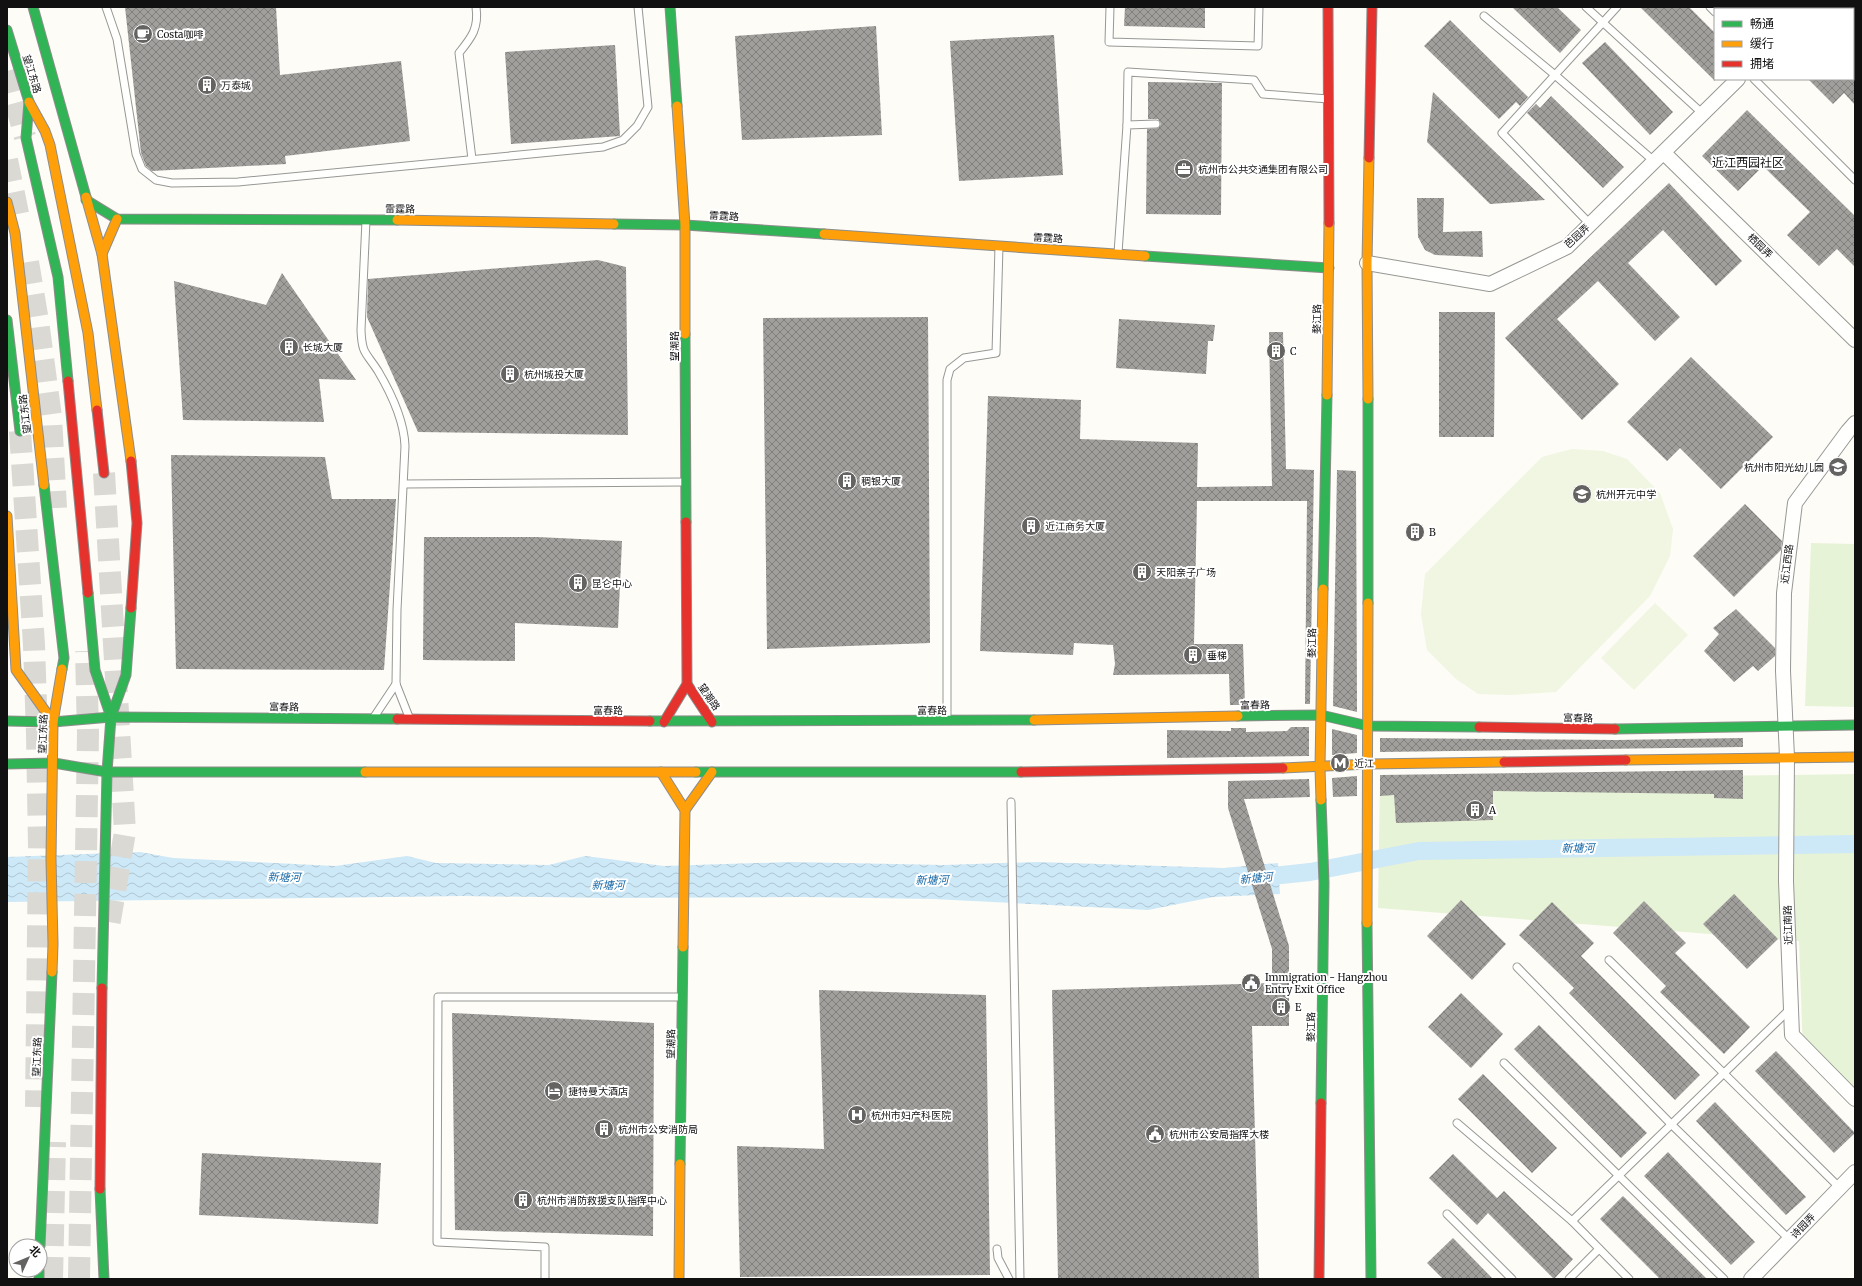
<svg xmlns="http://www.w3.org/2000/svg" width="1862" height="1286" font-family="Merriweather,'Noto Sans SC',serif">
<style>
.park{fill:#e7f3d7}
.pitch{fill:#f0f6e1}
.water{fill:url(#water-waves)}
.lines{fill:none;stroke-linecap:round;stroke-linejoin:round}
.canal{stroke:#cde8f7;stroke-width:18}
.building{fill:url(#building-cross-hatch)}
.highway-tunnel{stroke:#dad9d4;stroke-width:22;stroke-dasharray:22 11;stroke-linecap:butt}
.lane-casing{stroke:#979795;stroke-width:9}
.street-casing{stroke:#979795;stroke-width:16}
.fast-casing{stroke:#8e8d8b;stroke-width:11}
.slow-casing{stroke:#8e8d8b;stroke-width:11}
.jam-casing{stroke:#8e8d8b;stroke-width:11}
.lane{stroke:#fffffe;stroke-width:7}
.street{stroke:#fffffe;stroke-width:14}
.fast{stroke:#30b455;stroke-width:9}
.slow{stroke:#ff9f0a;stroke-width:9}
.jam{stroke:#e5322d;stroke-width:9}
.labels{text-anchor:middle;dominant-baseline:central;stroke-width:4;stroke-linejoin:round;paint-order:stroke}
.poi-label{font-size:10px;fill:#111;stroke:#fff;text-anchor:start}
.street-label{font-size:10px;fill:#111;stroke:#fff}
.water-label{font-size:11px;font-style:italic;fill:#1768a6;stroke:#fff}
.quarter-label{font-size:12px;fill:#111;stroke:#fff}
</style>
<defs>
<pattern id="water-waves" width="16" height="10" patternUnits="userSpaceOnUse"><rect width="16" height="10" fill="#cde8f7"/><path d="M0 5q4-4 8 0t8 0" fill="none" stroke="#afc6d3"/></pattern>
<pattern id="building-cross-hatch" width="8" height="8" patternUnits="userSpaceOnUse"><rect width="8" height="8" fill="#a19f9c"/><path d="M0 0l8 8M0 8l8-8" fill="none" stroke="#82807e"/></pattern>
</defs>
<rect width="100%" height="100%" fill="#fdfcf7"/>
<!-- park -->
<g class="park">
<path d="M1811,543L1855,544V707L1805,706Z"/>
<path d="M1855,774V1104L1803,1052L1799,941L1378,908L1380,781Z"/>
</g>
<!-- pitch -->
<g class="pitch">
<path d="M1572,449L1603,451L1627,459L1660,493L1673,529L1670,556L1650,596L1556,692L1510,695L1478,694L1456,679L1427,650L1421,614L1425,574L1542,457Z"/>
<path d="M1655,603L1688,635L1634,690L1601,658Z"/>
</g>
<!-- water -->
<path class="water" d="M140,852L173,858L335,866L407,856L436,863L549,865L585,856L664,866L791,862L944,865L1037,862L1224,868L1278,863L1280,894L1213,897L1148,910L933,899L803,897L608,898L463,896L7,902V857Z"/>
<g class="lines">
<!-- canal -->
<path class="canal" d="M1254,878L1310,872L1419,851L1855,844"/>
</g>
<!-- building -->
<g class="building">
<path d="M125,7H276L280,75L401,61L410,141L285,156L286,164L152,171L146,166L141,153Z"/>
<path d="M1125,7H1205V28L1124,26Z"/>
<path d="M1512,7H1557L1581,30L1560,53Z"/>
<path d="M1640,7H1689L1715,33V81Z"/>
<path d="M1450,20L1528,97L1520,106L1516,102L1499,119L1424,46Z"/>
<path d="M876,26L882,135L742,140L735,36Z"/>
<path d="M1054,35L1063,175L959,181L950,41Z"/>
<path d="M1605,42L1673,112L1650,135L1582,63Z"/>
<path d="M615,45L620,136L511,144L505,52Z"/>
<path d="M1808,79H1855V105L1844,93L1833,104Z"/>
<path d="M1148,82L1222,83L1221,215L1146,214L1147,129L1158,128L1161,124L1158,119H1148Z"/>
<path d="M1433,92L1545,200L1490,204L1427,142Z"/>
<path d="M1551,96L1624,167L1603,188L1527,113L1536,104L1540,108Z"/>
<path d="M1747,110L1855,216V267L1837,249L1819,266L1787,235L1810,212L1763,166L1738,191L1702,156Z"/>
<path d="M1669,183L1742,261L1716,286L1663,230L1628,263L1680,317L1655,341L1598,281L1557,319L1619,384L1582,420L1505,338Z"/>
<path d="M1417,198H1444L1443,232L1482,231L1483,257L1435,255L1425,250L1418,237Z"/>
<path d="M598,260L626,267L628,435L418,432L367,317L368,279Z"/>
<path d="M282,273L356,380L319,379L324,422L183,420L174,281L266,305Z"/>
<path d="M1439,312H1495L1494,437H1439Z"/>
<path d="M928,317L930,643L767,649L763,318Z"/>
<path d="M1119,319L1215,325L1213,341H1208L1206,374L1116,368Z"/>
<path d="M1269,332H1283L1286,469L1314,470L1310,704H1305L1307,501H1197L1194,644H1243L1245,705H1230L1229,674L1113,675L1115,664L1113,645L1074,643L1073,655L980,651L988,396L1081,400L1080,439L1198,443L1197,487L1272,486Z"/>
<path d="M1691,357L1773,437L1721,489L1680,448L1667,461L1627,422Z"/>
<path d="M171,455L325,457L332,499H396L384,670L176,669Z"/>
<path d="M1337,470L1356,471L1357,712L1333,706Z"/>
<path d="M1745,504L1782,541L1781,550L1734,597L1693,556Z"/>
<path d="M424,537H537L622,541L618,628L515,623V661L423,660Z"/>
<path d="M1736,609L1775,648V656L1758,671L1753,666L1734,682L1704,651L1719,634L1713,628Z"/>
<path d="M1291,727H1309V756L1167,758V730L1231,731V728H1246V732L1287,731Z"/>
<path d="M1332,729L1357,735V753L1332,755Z"/>
<path d="M1380,738L1616,740L1743,738V747L1380,752Z"/>
<path d="M1743,770V799L1714,798V794L1493,791V820L1396,823L1394,795L1380,796V775Z"/>
<path d="M1357,776V796L1333,797L1332,778Z"/>
<path d="M1309,779L1310,797L1244,799L1289,946V1026H1252L1259,1279H1058L1052,990L1272,983V949L1228,808V781Z"/>
<path d="M1734,894L1778,939L1747,969L1703,924Z"/>
<path d="M1461,900L1506,944L1472,980L1427,936Z"/>
<path d="M1644,901L1686,943L1675,953L1750,1027L1724,1054L1660,992L1666,986L1613,933Z"/>
<path d="M1552,902L1594,943L1581,956L1700,1075L1675,1100L1569,993L1574,988L1519,935Z"/>
<path d="M819,990L986,995L990,1275L740,1277L737,1146L824,1149Z"/>
<path d="M1461,993L1503,1034L1471,1068L1428,1027Z"/>
<path d="M452,1013L654,1023L653,1236L455,1230Z"/>
<path d="M1539,1025L1647,1133L1621,1158L1514,1049Z"/>
<path d="M1776,1051L1855,1133L1834,1153L1755,1071Z"/>
<path d="M1483,1074L1557,1148L1532,1173L1458,1099Z"/>
<path d="M1715,1102L1806,1197L1786,1215L1696,1121Z"/>
<path d="M1668,1152L1755,1242L1731,1265L1644,1176Z"/>
<path d="M202,1153L381,1163L378,1224L199,1215Z"/>
<path d="M1453,1154L1497,1198L1504,1191L1573,1259L1554,1279L1488,1213L1477,1225L1429,1178Z"/>
<path d="M1623,1196L1707,1279H1660L1600,1219Z"/>
<path d="M1453,1238L1493,1279H1443L1427,1263Z"/>
</g>
<g class="lines">
<!-- highway-tunnel -->
<g class="highway-tunnel">
<path d="M7,71L25,137"/>
<path d="M7,160L20,223"/>
<path d="M28,262L38,321L51,417L56,508"/>
<path d="M20,431L34,645L37,734L39,846L36,1107"/>
<path d="M104,473L125,832L109,926"/>
<path d="M52,1279L55,1142"/>
<path d="M79,1279L88,734L86,651"/>
</g>
<!-- lane casing -->
<g class="lane-casing">
<g id="lane">
<path d="M106,7L117,39L136,154L142,169L156,180L172,183L238,182L603,147L623,140L637,126L648,107L638,7"/>
<path d="M1110,7L1109,42L1258,46L1259,7"/>
<path d="M1586,7L1703,114"/>
<path d="M1710,7L1715,12"/>
<path d="M1484,16L1555,75L1655,162"/>
<path d="M1754,79L1855,180"/>
<path d="M1127,125L1128,72L1254,80L1263,94L1328,99"/>
<path d="M472,159L459,53C472,37 479,28 476,7"/>
<path d="M366,220L361,330C362,355 366,352 378,371C391,393 404,420 405,446L397,610L396,684L409,717"/>
<path d="M1590,224L1502,133L1617,7"/>
<path d="M1118,253L1127,125L1156,124"/>
<path d="M404,484L684,482"/>
<path d="M374,717L396,684"/>
<path d="M947,719V380L950,369L964,358L996,353L999,246"/>
<path d="M1011,802L1020,1279"/>
<path d="M1609,960L1840,1188"/>
<path d="M1517,967L1671,1124L1790,1240"/>
<path d="M1504,1063L1724,1279"/>
<path d="M1457,1123L1572,1221L1629,1279"/>
<path d="M1447,1214L1512,1279"/>
<path d="M1572,1221L1791,1008"/>
<path d="M997,1249L998,1258L1009,1279"/>
<path d="M545,1279V1247L437,1242L438,997H682"/>
<path d="M1569,1279L1599,1249"/>
</g>
</g>
<!-- street casing -->
<g class="street-casing">
<g id="street">
<path d="M1808,9L1810,7"/>
<path d="M1664,153L1855,340"/>
<path d="M1367,263L1490,284L1567,247L1738,79"/>
<path d="M1855,423L1848,431L1795,503L1784,593L1783,671L1787,757L1786,881L1792,1035L1855,1099"/>
<path d="M1751,1279L1855,1172"/>
</g>
</g>
<!-- fast casing -->
<g class="fast-casing">
<g id="fast">
<path d="M33,7L86,197"/>
<path d="M670,7L677,106"/>
<path d="M7,30L29,102L26,138L58,277L68,381"/>
<path d="M86,200L117,219L397,220"/>
<path d="M614,224L685,225L824,234"/>
<path d="M1145,256L1329,268"/>
<path d="M7,320L20,431"/>
<path d="M685,334L686,522"/>
<path d="M1368,399V603"/>
<path d="M44,485L64,658L62,669"/>
<path d="M1323,589L1327,395"/>
<path d="M88,593L95,670L111,717"/>
<path d="M1238,716L1321,715L1368,726L1479,727"/>
<path d="M7,721L53,722L111,717L397,719"/>
<path d="M650,721L1034,720"/>
<path d="M1615,729L1855,725"/>
<path d="M7,764L54,763L107,772H365"/>
<path d="M696,772H1021"/>
<path d="M1321,800L1324,883L1321,1103"/>
<path d="M1367,923L1371,1279"/>
<path d="M102,988L107,772L111,717L126,675L131,608"/>
<path d="M680,1164L683,947"/>
<path d="M100,1189L104,1279"/>
<path d="M40,1246L52,972"/>
<path d="M39,1270V1279"/>
</g>
</g>
<!-- slow casing -->
<g class="slow-casing">
<g id="slow">
<path d="M29,102L45,131L50,145L88,333L97,410"/>
<path d="M677,106L685,225V334"/>
<path d="M86,197L102,254L131,461"/>
<path d="M7,202L15,233L44,485"/>
<path d="M397,220L614,224"/>
<path d="M824,234L1145,256"/>
<path d="M102,254L117,219"/>
<path d="M1327,395L1329,223"/>
<path d="M1368,399L1367,263L1369,158"/>
<path d="M7,516L16,670L53,722"/>
<path d="M1034,720L1238,716"/>
<path d="M1626,760L1855,757"/>
<path d="M1283,768L1369,764L1504,762"/>
<path d="M365,772H696"/>
<path d="M661,772L685,810L683,947"/>
<path d="M1321,800L1320,768L1323,589"/>
<path d="M685,810L712,772"/>
<path d="M1367,923L1368,603"/>
<path d="M52,972L53,944L51,859L53,722L62,669"/>
<path d="M679,1279L680,1164"/>
</g>
</g>
<!-- jam casing -->
<g class="jam-casing">
<g id="jam">
<path d="M1328,7L1329,223"/>
<path d="M1369,158L1372,7"/>
<path d="M68,381L88,593"/>
<path d="M97,410L104,473"/>
<path d="M131,608L137,523L131,461"/>
<path d="M687,684L712,722"/>
<path d="M397,719L650,721"/>
<path d="M664,722L687,684L686,522"/>
<path d="M1479,727L1615,729"/>
<path d="M1504,762L1626,760"/>
<path d="M1021,772L1283,768"/>
<path d="M100,1189L102,988"/>
<path d="M1319,1279L1321,1103"/>
</g>
</g>
<!-- lane -->
<use href="#lane" class="lane"/>
<!-- street -->
<use href="#street" class="street"/>
<!-- fast -->
<use href="#fast" class="fast"/>
<!-- slow -->
<use href="#slow" class="slow"/>
<!-- jam -->
<use href="#jam" class="jam"/>
</g>
<!-- icons -->
<defs>
<g id="cafe-disc" transform="scale(1)"><circle r="9.5" fill="#646362" stroke="#fff"/><path d="M-5.5-4.5H6V0H3Q3 3.5 0 3.5H-2.5Q-5.5 3.5-5.5 0ZM3-3.2v2h1.7v-2ZM-6 4.5H4V6H-6Z" fill="#fff"/></g>
<g id="building-disc" transform="scale(1)"><circle r="9.5" fill="#646362" stroke="#fff"/><path d="M-4-6H4V6H1V3H-1V6H-4ZM-2.5-4.3h1.7v1.8h-1.7ZM.8-4.3h1.7v1.8H.8ZM-2.5-1h1.7V.8h-1.7ZM.8-1h1.7V.8H.8Z" fill="#fff"/></g>
<g id="office-disc" transform="scale(1)"><circle r="9.5" fill="#646362" stroke="#fff"/><path d="M-6-3h4V-5.5h4V-3h4V5H-6ZM-1-4.5V-3h2v-1.5ZM-6 0V1H6V0Z" fill="#fff"/></g>
<g id="school-disc" transform="scale(1)"><circle r="9.5" fill="#646362" stroke="#fff"/><path d="M0-5L7-2L0 1L-7-2ZM-4 1L0 2.5L4 1V4Q0 6-4 4Z" fill="#fff"/></g>
<g id="metro-disc" transform="scale(1)"><circle r="9.5" fill="#646362" stroke="#fff"/><path d="M-5.5 5V-5H-3L0 0L3-5H5.5V5H3V-.5L0 4L-3-.5V5Z" fill="#fff"/></g>
<g id="civic-disc" transform="scale(1)"><circle r="9.5" fill="#646362" stroke="#fff"/><path d="M-.6-6.5H3V-4.5H.6V-3L4-1V1h2V6H-6V1h2V-1L-.6-3ZM-1.2 2.5V6h2.4V2.5Z" fill="#fff"/></g>
<g id="hotel-disc" transform="scale(1)"><circle r="9.5" fill="#646362" stroke="#fff"/><path d="M-6-4.5h1.5V1H6V5H4.5V3h-9V5H-6ZM-4 0a1.8 1.8 0 1 1 3.6 0ZM.5 0V-2.5h3Q6-2.5 6 0Z" fill="#fff"/></g>
<g id="hospital-disc" transform="scale(1)"><circle r="9.5" fill="#646362" stroke="#fff"/><path d="M-5-5h3v3.5h4V-5h3V5h-3V1.5h-4V5h-3Z" fill="#fff"/></g>
</defs>
<g fill-rule="evenodd">
<use href="#cafe-disc" x="143" y="34"/>
<use href="#building-disc" x="207" y="85"/>
<use href="#office-disc" x="1184" y="169"/>
<use href="#building-disc" x="289" y="347"/>
<use href="#building-disc" x="1276" y="351"/>
<use href="#building-disc" x="510" y="374"/>
<use href="#school-disc" x="1838" y="467"/>
<use href="#building-disc" x="847" y="481"/>
<use href="#school-disc" x="1582" y="494"/>
<use href="#building-disc" x="1031" y="526"/>
<use href="#building-disc" x="1415" y="532"/>
<use href="#building-disc" x="1142" y="572"/>
<use href="#building-disc" x="578" y="583"/>
<use href="#building-disc" x="1193" y="655"/>
<use href="#metro-disc" x="1340" y="763"/>
<use href="#building-disc" x="1475" y="810"/>
<use href="#civic-disc" x="1251" y="983"/>
<use href="#building-disc" x="1281" y="1007"/>
<use href="#hotel-disc" x="554" y="1091"/>
<use href="#hospital-disc" x="857" y="1115"/>
<use href="#building-disc" x="604" y="1129"/>
<use href="#civic-disc" x="1155" y="1134"/>
<use href="#building-disc" x="523" y="1200"/>
</g>
<g class="labels">
<!-- poi labels -->
<g class="poi-label">
<text x="157" y="34">Costa咖啡</text>
<text x="221" y="85">万泰城</text>
<text x="1198" y="169">杭州市公共交通集团有限公司</text>
<text x="303" y="347">长城大厦</text>
<text x="1290" y="351">C</text>
<text x="524" y="374">杭州城投大厦</text>
<text x="1824" y="467" text-anchor="end">杭州市阳光幼儿园</text>
<text x="861" y="481">稠银大厦</text>
<text x="1596" y="494">杭州开元中学</text>
<text x="1045" y="526">近江商务大厦</text>
<text x="1429" y="532">B</text>
<text x="1156" y="572">天阳亲子广场</text>
<text x="592" y="583">昆仑中心</text>
<text x="1207" y="655">垂梯</text>
<text x="1354" y="763">近江</text>
<text x="1489" y="810">A</text>
<text x="1265" y="977">Immigration - Hangzhou<tspan x="1265" dy="12">Entry Exit Office</tspan></text>
<text x="1295" y="1007">E</text>
<text x="568" y="1091">捷特曼大酒店</text>
<text x="871" y="1115">杭州市妇产科医院</text>
<text x="618" y="1129">杭州市公安消防局</text>
<text x="1169" y="1134">杭州市公安局指挥大楼</text>
<text x="537" y="1200">杭州市消防救援支队指挥中心</text>
</g>
<!-- street labels -->
<g class="street-label">
<text transform="translate(32 74) rotate(73)">望江东路</text>
<text transform="translate(400 209) rotate(1)">雷霆路</text>
<text transform="translate(724 216) rotate(4)">雷霆路</text>
<text transform="translate(1577 236) rotate(-42)">芭园弄</text>
<text transform="translate(1048 238) rotate(4)">雷霆路</text>
<text transform="translate(1760 246) rotate(44)">栖园弄</text>
<text transform="translate(1317 319) rotate(-89)">婺江路</text>
<text transform="translate(674 346) rotate(-90)">望潮路</text>
<text transform="translate(25 414) rotate(-97)">望江东路</text>
<text transform="translate(1787 564) rotate(-83)">近江西路</text>
<text transform="translate(1312 643) rotate(-89)">婺江路</text>
<text transform="translate(709 697) rotate(56)">望潮路</text>
<text transform="translate(1255 705) rotate(-1)">富春路</text>
<text transform="translate(284 707) rotate(1)">富春路</text>
<text x="608" y="710">富春路</text>
<text x="932" y="710">富春路</text>
<text transform="translate(1578 718) rotate(1)">富春路</text>
<text transform="translate(43 734) rotate(-88)">望江东路</text>
<text transform="translate(1788 925) rotate(-92)">近江南路</text>
<text transform="translate(1311 1027) rotate(-89)">婺江路</text>
<text transform="translate(671 1044) rotate(-89)">望潮路</text>
<text transform="translate(37 1057) rotate(-88)">望江东路</text>
<text transform="translate(1803 1226) rotate(-46)">诗园弄</text>
</g>
<!-- water labels -->
<g class="water-label">
<text transform="translate(1578 848) rotate(-1)">新塘河</text>
<text transform="translate(284 877) rotate(1)">新塘河</text>
<text transform="translate(1256 878) rotate(-6)">新塘河</text>
<text transform="translate(932 880) rotate(-1)">新塘河</text>
<text x="608" y="885">新塘河</text>
</g>
<!-- quarter labels -->
<g class="quarter-label">
<text x="1748" y="162">近江西园社区</text>
</g>
</g>
<!-- border -->
<rect width="1862" height="1286" fill="none" stroke="#111111" stroke-width="16"/>
<!-- legend -->
<rect x="1714" y="8" width="140" height="72" fill="#ffffff" stroke="#a0a0a0"/>
<rect x="1722" y="21" width="20" height="6" fill="#30b455" stroke="#a0a0a0"/>
<text x="1750" y="28" font-size="12" fill="#111111">畅通</text>
<rect x="1722" y="41" width="20" height="6" fill="#ff9f0a" stroke="#a0a0a0"/>
<text x="1750" y="48" font-size="12" fill="#111111">缓行</text>
<rect x="1722" y="61" width="20" height="6" fill="#e5322d" stroke="#a0a0a0"/>
<text x="1750" y="68" font-size="12" fill="#111111">拥堵</text>
<!-- north arrow -->
<g transform="translate(28 1258) rotate(46)"><circle r="19" fill="#ffffff" stroke="#a0a0a0"/>
<path d="M0-3L7 15L0 10L-7 15Z" fill="#646362"/>
<text y="-6" font-size="11" font-weight="bold" text-anchor="middle" fill="#111111">北</text>
</g>
</svg>
